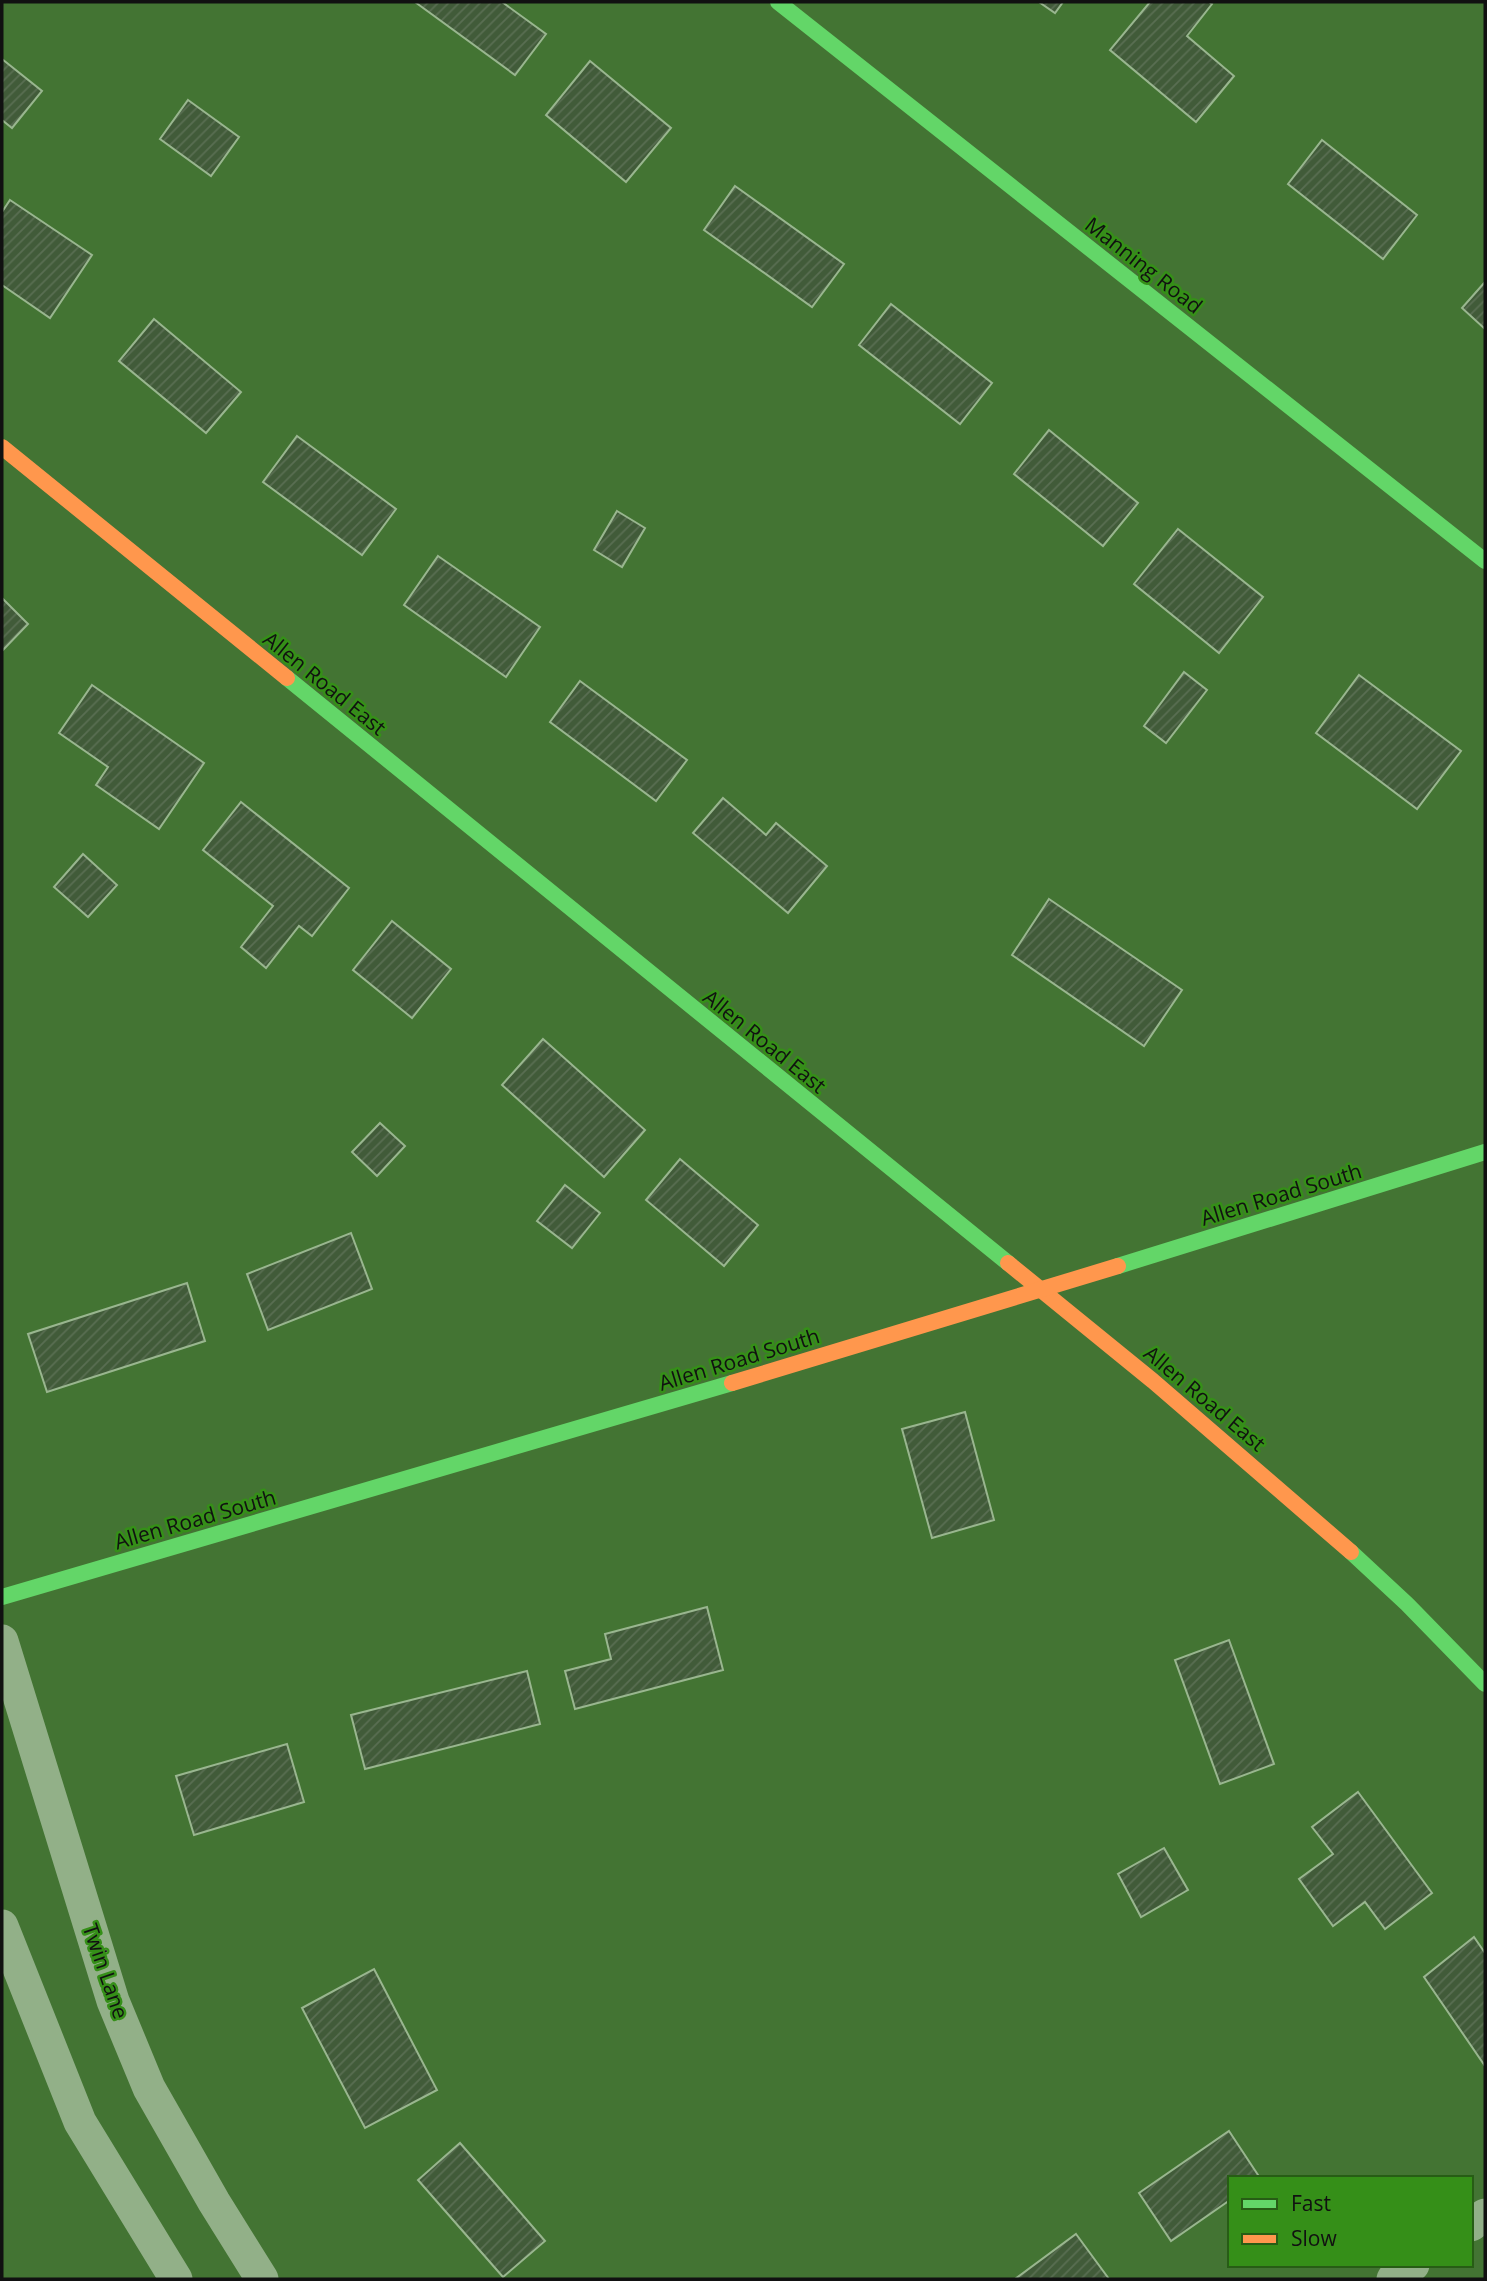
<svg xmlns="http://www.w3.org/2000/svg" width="1487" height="2281" font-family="'Open Sans',sans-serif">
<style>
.building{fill:url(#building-hatch);stroke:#99b68f;stroke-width:2}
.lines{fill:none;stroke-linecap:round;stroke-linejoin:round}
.street{stroke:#92b088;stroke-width:33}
.fast{stroke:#63d668;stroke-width:16}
.slow{stroke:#ff974d;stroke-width:16}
.labels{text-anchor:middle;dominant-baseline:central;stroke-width:5;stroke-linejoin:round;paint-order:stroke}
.street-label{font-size:21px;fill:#111;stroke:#358f18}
</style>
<defs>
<pattern id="building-hatch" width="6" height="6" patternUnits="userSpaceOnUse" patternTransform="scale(1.75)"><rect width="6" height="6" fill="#415b39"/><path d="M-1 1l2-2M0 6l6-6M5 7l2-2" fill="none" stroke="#596e52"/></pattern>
</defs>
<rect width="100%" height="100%" fill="#437433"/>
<!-- building -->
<g class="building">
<path d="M415,2H502L546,34L515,75Z"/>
<path d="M1039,2H1063L1055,13Z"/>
<path d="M1150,2H1209L1212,4L1187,36L1234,76L1196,122L1110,50Z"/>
<path d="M2,59L42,91L12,128L2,120Z"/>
<path d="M590,61L671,128L626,182L546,115Z"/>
<path d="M188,100L239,137L211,176L160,139Z"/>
<path d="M1322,140L1417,215L1383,259L1288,184Z"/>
<path d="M735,186L844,264L812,307L704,230Z"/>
<path d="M10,200L92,255L50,318L2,285V212Z"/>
<path d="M1485,282V329L1462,308Z"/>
<path d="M891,304L992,383L960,424L859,345Z"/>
<path d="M154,319L241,392L206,433L119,361Z"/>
<path d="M1049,430L1138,503L1103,546L1014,474Z"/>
<path d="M297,436L396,509L362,555L263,482Z"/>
<path d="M617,511L645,528L622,567L594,550Z"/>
<path d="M1178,529L1263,597L1219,653L1134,584Z"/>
<path d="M438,556L540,627L506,677L404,605Z"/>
<path d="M2,598L28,624L2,651Z"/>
<path d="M1184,672L1207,690L1166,743L1144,726Z"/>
<path d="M1359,675L1461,751L1417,809L1316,733Z"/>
<path d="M580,681L687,760L656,801L550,722Z"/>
<path d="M92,685L204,763L159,829L96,785L108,767L59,733Z"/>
<path d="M723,798L766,835L776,823L827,866L788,913L693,833Z"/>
<path d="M241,802L349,888L312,936L299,926L266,968L241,947L273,906L203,850Z"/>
<path d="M83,854L117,885L88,917L54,887Z"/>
<path d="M1049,899L1182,990L1144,1046L1012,955Z"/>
<path d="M392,921L451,969L412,1018L353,970Z"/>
<path d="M543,1039L645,1130L604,1177L502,1085Z"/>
<path d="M380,1123L405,1146L377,1176L352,1152Z"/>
<path d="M680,1159L758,1225L724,1266L646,1200Z"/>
<path d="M565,1185L600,1213L572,1248L537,1221Z"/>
<path d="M351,1233L372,1289L268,1330L247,1274Z"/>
<path d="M187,1283L205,1341L47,1392L28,1334Z"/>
<path d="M965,1412L994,1520L932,1538L902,1429Z"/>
<path d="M707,1607L723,1670L575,1709L565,1671L611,1659L605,1634Z"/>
<path d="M1229,1640L1274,1764L1220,1784L1175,1660Z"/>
<path d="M527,1671L540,1724L365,1769L351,1715Z"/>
<path d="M287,1744L304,1802L194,1835L176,1776Z"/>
<path d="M1358,1792L1432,1893L1385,1929L1365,1902L1333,1926L1299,1879L1333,1854L1312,1827Z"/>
<path d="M1164,1848L1188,1890L1141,1917L1118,1874Z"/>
<path d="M1474,1937L1485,1953V2066L1424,1977Z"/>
<path d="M374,1969L437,2090L365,2128L302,2008Z"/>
<path d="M1229,2131L1260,2178H1230V2200L1171,2241L1139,2193Z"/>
<path d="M460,2143L545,2241L503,2277L418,2180Z"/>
<path d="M1076,2234L1109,2279H1015Z"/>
</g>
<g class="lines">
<!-- street -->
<g class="street">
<path d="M2,1641L113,2001L149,2088L214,2202L262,2279"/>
<path d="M2,1926L80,2122L176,2279"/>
<path d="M1471,2225L1485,2215"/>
<path d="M1393,2279L1413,2265"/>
</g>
<!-- fast -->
<g class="fast">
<path d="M778,2L1485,561"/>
<path d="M287,678L1008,1263"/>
<path d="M1118,1266L1485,1152"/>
<path d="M1351,1552L1407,1604L1485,1684"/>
<path d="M2,1597L732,1383"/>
</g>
<!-- slow -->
<g class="slow">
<path d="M2,447L287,678"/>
<path d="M1008,1263L1153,1381L1351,1552"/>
<path d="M732,1383L1118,1266"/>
</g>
</g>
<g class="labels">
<!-- street labels -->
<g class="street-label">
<text transform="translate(1144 265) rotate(38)">Manning Road</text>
<text transform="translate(325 683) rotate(39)">Allen Road East</text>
<text transform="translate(765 1041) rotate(39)">Allen Road East</text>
<text transform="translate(1281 1194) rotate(-17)">Allen Road South</text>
<text transform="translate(739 1359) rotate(-17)">Allen Road South</text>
<text transform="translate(1205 1398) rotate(40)">Allen Road East</text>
<text transform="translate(195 1519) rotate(-16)">Allen Road South</text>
<text transform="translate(106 1971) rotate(71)">Twin Lane</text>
</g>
</g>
<!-- border -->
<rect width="1487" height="2281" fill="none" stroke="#111111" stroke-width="7"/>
<!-- legend -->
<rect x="1228" y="2176" width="245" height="91" fill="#358f18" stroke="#275d15" stroke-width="2"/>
<rect x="1242" y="2199" width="35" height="10" fill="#63d668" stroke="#275d15" stroke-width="2"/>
<text x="1291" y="2211" font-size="21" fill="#111111">Fast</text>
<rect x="1242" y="2234" width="35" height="10" fill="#ff974d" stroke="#275d15" stroke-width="2"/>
<text x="1291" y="2246" font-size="21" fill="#111111">Slow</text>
</svg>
